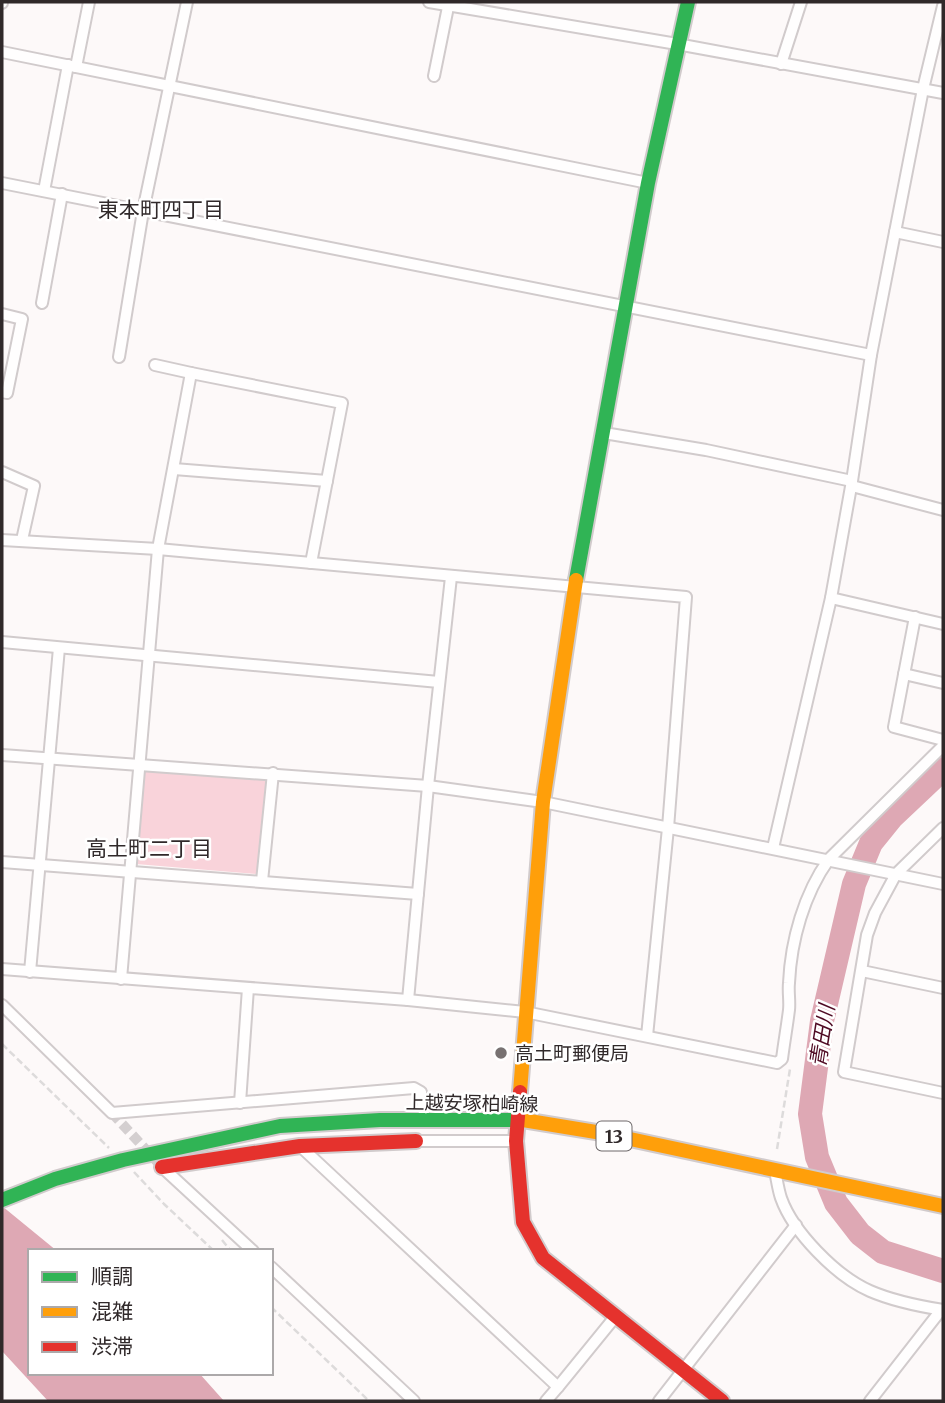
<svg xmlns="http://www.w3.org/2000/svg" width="945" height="1403" font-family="Merriweather,'Noto Sans JP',serif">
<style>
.green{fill:#f9d3da}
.water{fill:#dea8b4}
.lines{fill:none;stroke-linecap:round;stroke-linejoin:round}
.river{stroke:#dea8b4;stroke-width:24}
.street-tunnel{stroke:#d4cfd0;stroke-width:10;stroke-dasharray:10 5;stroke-linecap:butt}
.street-casing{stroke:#d1cbcc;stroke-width:14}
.fast-casing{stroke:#d1cbcc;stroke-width:18}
.slow-casing{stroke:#d1cbcc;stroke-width:18}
.jam-casing{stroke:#d1cbcc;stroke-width:18}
.path{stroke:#dddbdb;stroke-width:2.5;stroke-dasharray:7 3.5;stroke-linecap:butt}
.street{stroke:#fffefe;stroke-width:10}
.fast{stroke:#30b455;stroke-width:14}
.slow{stroke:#ff9f0a;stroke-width:14}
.jam{stroke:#e5322d;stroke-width:14}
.poi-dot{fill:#787272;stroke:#fff;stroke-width:2.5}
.labels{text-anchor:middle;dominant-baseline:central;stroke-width:5;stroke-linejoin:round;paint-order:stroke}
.shield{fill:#fff;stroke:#6e696a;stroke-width:2}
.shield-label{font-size:18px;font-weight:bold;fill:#30292a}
.poi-label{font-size:19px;fill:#30292a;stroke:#fff;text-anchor:start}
.street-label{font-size:19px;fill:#30292a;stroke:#fff}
.neighbourhood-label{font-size:21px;fill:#30292a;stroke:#fff}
.water-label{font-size:21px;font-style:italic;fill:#4f0a23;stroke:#fff}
</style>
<rect width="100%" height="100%" fill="#fdf9f9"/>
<!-- green -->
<path class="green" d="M144,767L266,779L257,874L136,864Z"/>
<!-- water -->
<path class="water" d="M2,1206L57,1251H30V1373H199L224,1401H48L2,1351Z"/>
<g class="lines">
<!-- river -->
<path class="river" d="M943,769L892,817L871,843L854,884L822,1021L810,1114L817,1157L836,1203L860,1234L883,1252L943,1271"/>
<!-- street-tunnel -->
<path class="street-tunnel" d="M112,1113L162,1167"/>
<!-- street casing -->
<g class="street-casing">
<g id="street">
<path d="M429,2L677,44L943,93"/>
<path d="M2,3V2"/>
<path d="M2,52L648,183"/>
<path d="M781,64L801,2"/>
<path d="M76,67L89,2"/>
<path d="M434,76L449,2"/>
<path d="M2,183L871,355"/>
<path d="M44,191L68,65"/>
<path d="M895,232L943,242"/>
<path d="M42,303L62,194"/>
<path d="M2,314L22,319L7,393L2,392"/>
<path d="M119,357L143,211L187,2"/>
<path d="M155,365L191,373"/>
<path d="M604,433L706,450L852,481"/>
<path d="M174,469L327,481"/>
<path d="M2,472L34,486L22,540"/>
<path d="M852,486L943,510"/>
<path d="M2,540L158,549L686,597L668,828L647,1036"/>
<path d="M831,598L943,624"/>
<path d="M915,617L894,727L943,740"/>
<path d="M2,642L439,682"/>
<path d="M904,674L943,683"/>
<path d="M2,755L428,786L543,802L943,884"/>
<path d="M943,828L896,874L875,913L867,935L844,1072L943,1093"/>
<path d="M773,848L831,598L852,481L871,355L923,89L943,6"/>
<path d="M2,862L418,894"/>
<path d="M262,881L273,773"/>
<path d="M2,969L408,1000L525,1012L777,1063L782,1059C784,1043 787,1026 789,1010C790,1001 788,992 789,983C791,940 804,894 829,859L943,746"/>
<path d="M862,971L943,988"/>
<path d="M30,972L59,648"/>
<path d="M121,979L158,549L191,373L342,403L311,563"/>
<path d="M408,1000L428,786L451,577"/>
<path d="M2,1005L112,1113L414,1088L421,1092L425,1121"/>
<path d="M240,1103L248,988"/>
<path d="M416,1141H516"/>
<path d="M300,1146L558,1387L546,1401"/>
<path d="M162,1167L253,1251"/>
<path d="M775,1171C777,1180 778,1189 781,1198C793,1232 836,1276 870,1291C893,1301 918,1306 943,1310"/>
<path d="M271,1267L414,1401"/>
<path d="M558,1387L615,1317"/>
<path d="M659,1401L796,1225"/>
<path d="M870,1401L941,1310"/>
</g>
</g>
<!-- fast casing -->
<g class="fast-casing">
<g id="fast">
<path d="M576,580L648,183L688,2"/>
<path d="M2,1200L55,1179L123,1160L280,1126L380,1120H523"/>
</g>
</g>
<!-- slow casing -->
<g class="slow-casing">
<g id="slow">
<path d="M520,1092L543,802L576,580"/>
<path d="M523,1120L602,1133L943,1206"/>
</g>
</g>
<!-- jam casing -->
<g class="jam-casing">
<g id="jam">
<path d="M520,1092L516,1141L523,1222L543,1258L722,1401"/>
<path d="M162,1167L300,1146L416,1141"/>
</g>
</g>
<!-- path -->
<g class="path">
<path d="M2,1044L109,1148"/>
<path d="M777,1149L790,1069"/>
<path d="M134,1172L164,1204L214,1251"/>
<path d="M222,1240L231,1251"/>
<path d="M271,1307L369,1401"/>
</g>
<!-- street -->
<use href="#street" class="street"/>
<!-- fast -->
<use href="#fast" class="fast"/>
<!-- slow -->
<use href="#slow" class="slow"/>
<!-- jam -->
<use href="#jam" class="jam"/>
</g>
<!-- markers -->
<circle class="poi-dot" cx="501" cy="1053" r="7"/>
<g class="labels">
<!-- shield labels -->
<rect class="shield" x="596.5" y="1121.5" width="35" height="29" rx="5"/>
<g class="shield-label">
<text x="614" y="1136">13</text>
</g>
<!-- poi labels -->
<g class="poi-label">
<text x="515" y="1053">高土町郵便局</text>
</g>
<!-- street labels -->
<g class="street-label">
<text transform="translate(472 1103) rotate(1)">上越安塚柏崎線</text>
</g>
<!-- neighbourhood labels -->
<g class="neighbourhood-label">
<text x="161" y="209">東本町四丁目</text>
<text x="149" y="848">高土町二丁目</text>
</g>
<!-- water labels -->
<g class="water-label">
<text transform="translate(822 1036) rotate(-81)">青田川</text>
</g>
</g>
<!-- border -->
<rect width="945" height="1403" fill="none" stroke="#30292a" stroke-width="7"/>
<!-- legend -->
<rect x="28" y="1249" width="245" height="126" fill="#ffffff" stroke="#aca9aa" stroke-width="2"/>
<rect x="42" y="1272" width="35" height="10" fill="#30b455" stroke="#aca9aa" stroke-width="2"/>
<text x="91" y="1284" font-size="21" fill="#30292a">順調</text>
<rect x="42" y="1307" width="35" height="10" fill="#ff9f0a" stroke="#aca9aa" stroke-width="2"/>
<text x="91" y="1319" font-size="21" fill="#30292a">混雑</text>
<rect x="42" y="1342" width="35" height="10" fill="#e5322d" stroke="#aca9aa" stroke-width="2"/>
<text x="91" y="1354" font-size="21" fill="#30292a">渋滞</text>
</svg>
